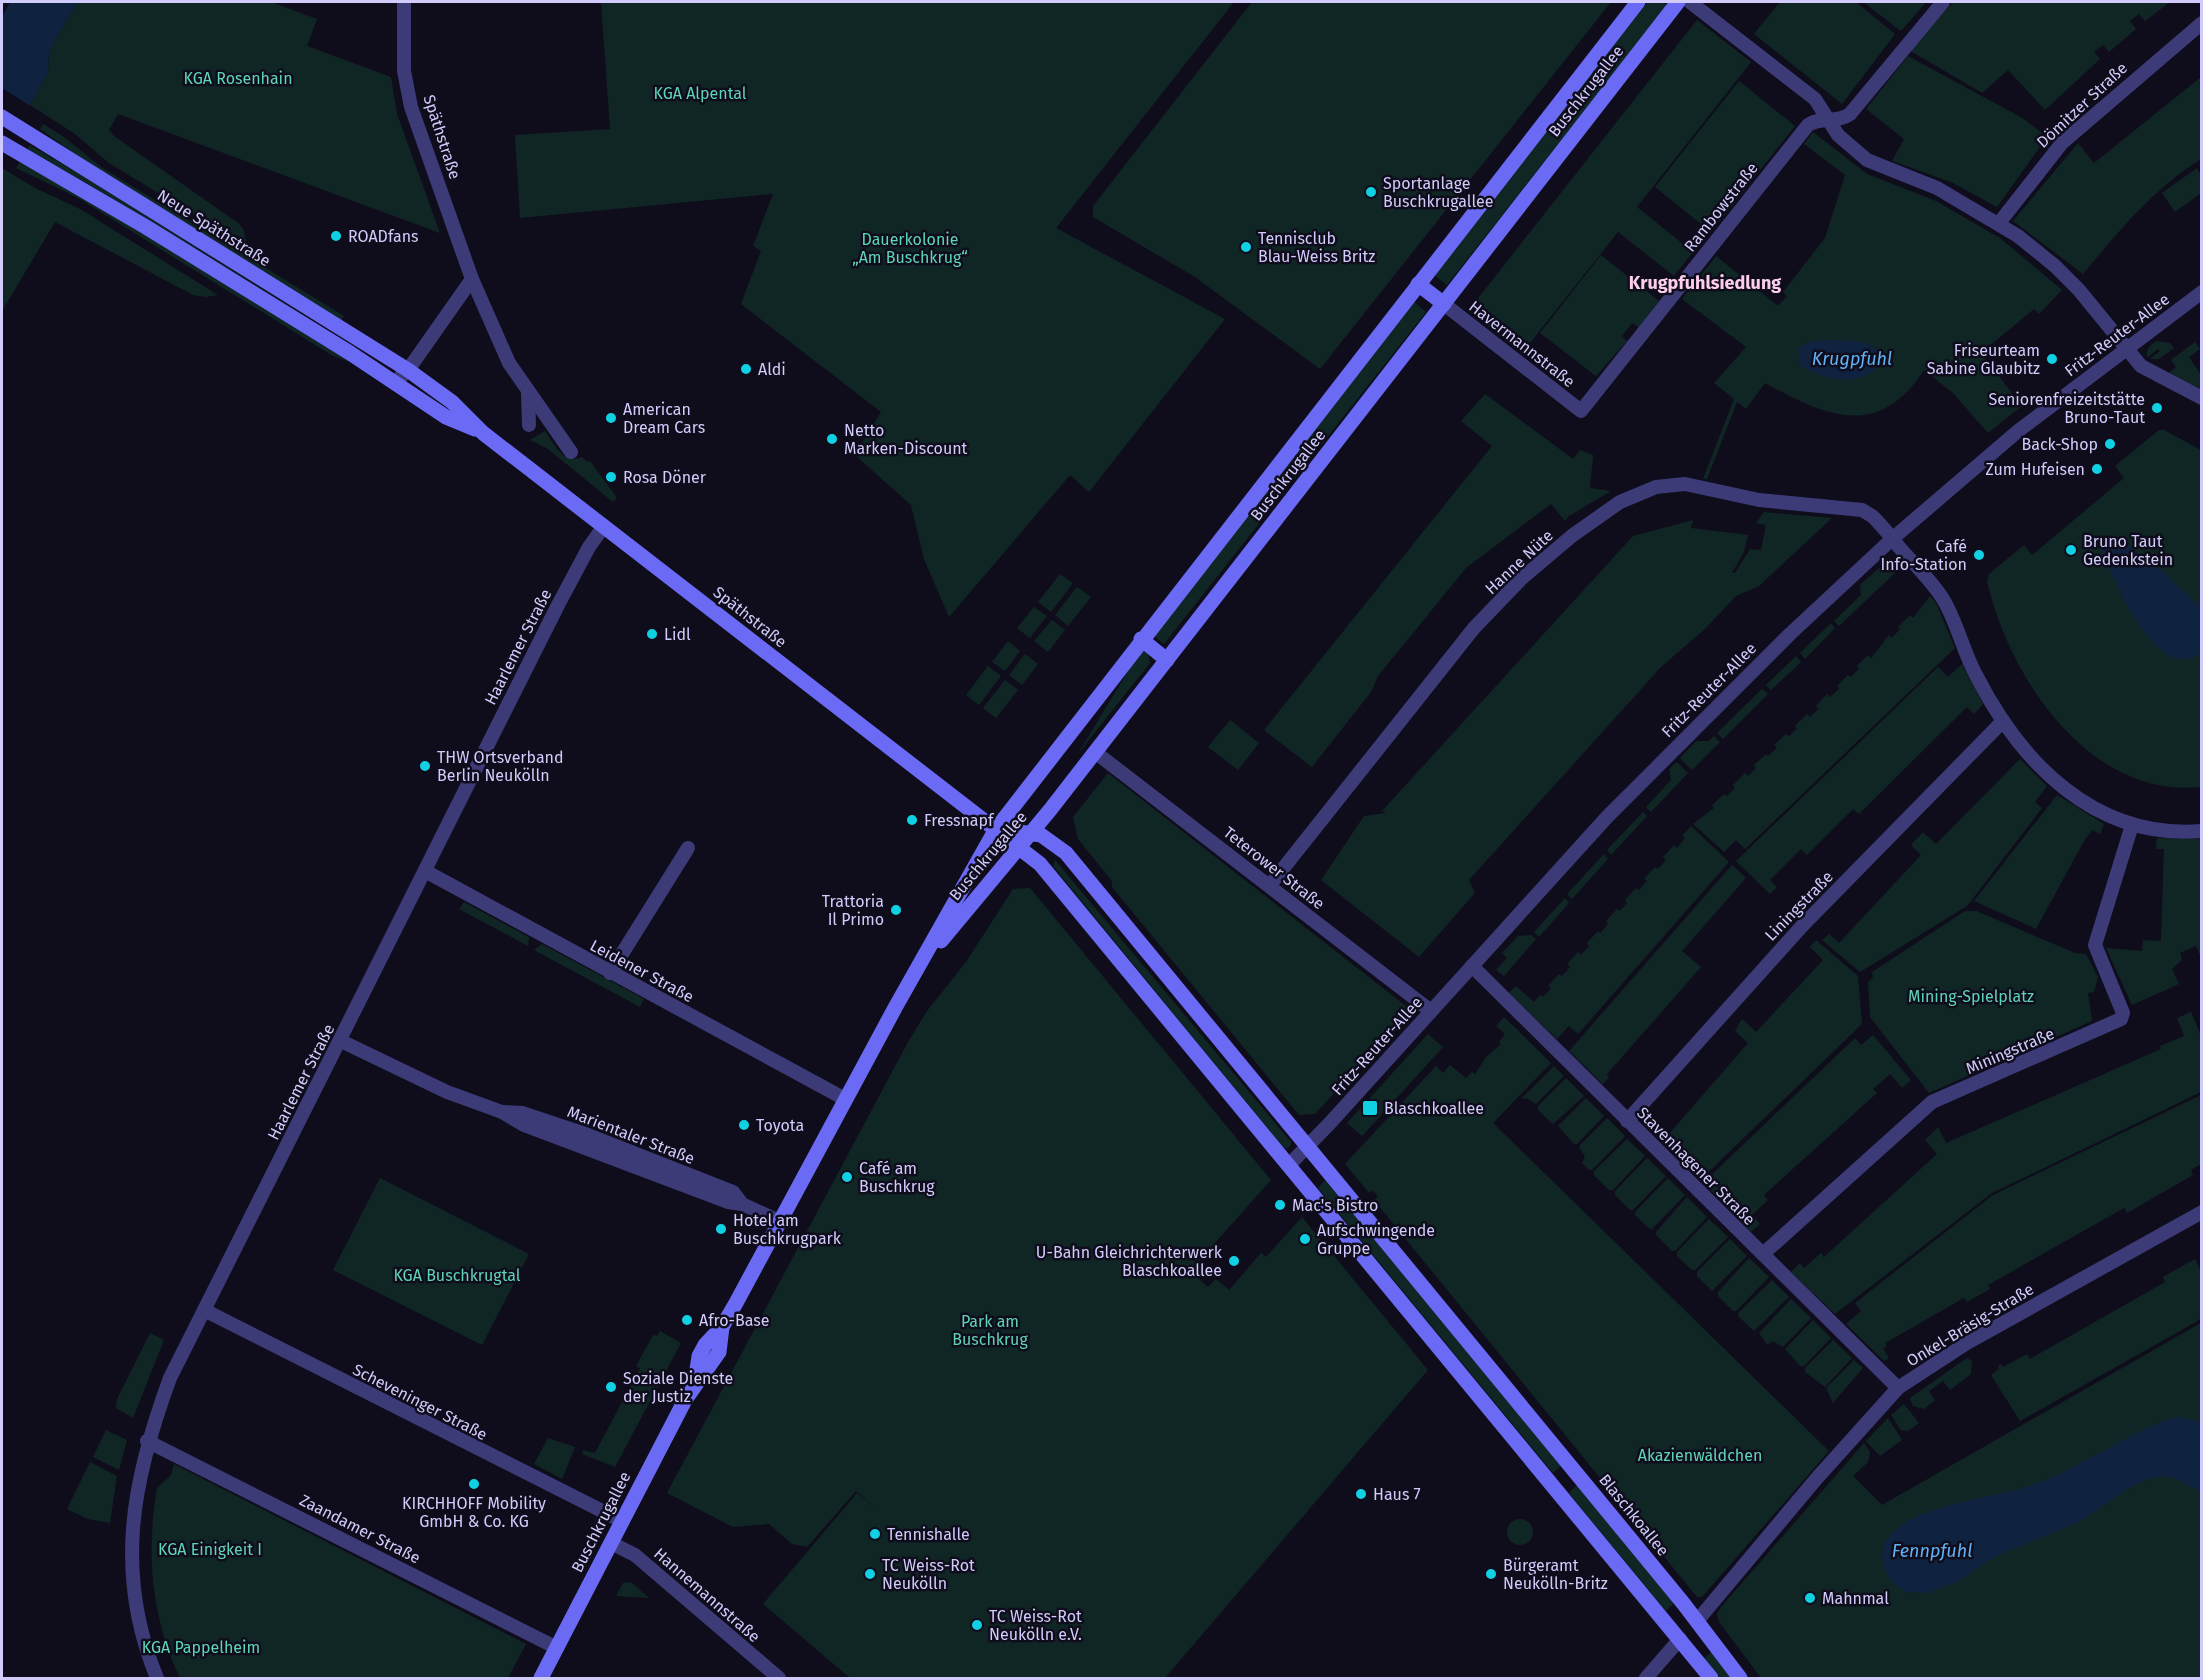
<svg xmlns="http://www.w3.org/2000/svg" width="2203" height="1680" font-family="'Fira Sans',sans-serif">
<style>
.green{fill:#102625}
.water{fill:#0f223f}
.pier{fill:#0f0d1c}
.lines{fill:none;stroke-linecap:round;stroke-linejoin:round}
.street{stroke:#3c3b78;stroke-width:14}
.secondary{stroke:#6b6af5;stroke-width:15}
.poi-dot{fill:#10d1e3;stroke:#0f0d1c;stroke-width:2}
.labels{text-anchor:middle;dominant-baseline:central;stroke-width:5;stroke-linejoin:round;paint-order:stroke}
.park-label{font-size:16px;fill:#5ed5b6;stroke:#0f0d1c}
.street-label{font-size:16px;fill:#d1ccfb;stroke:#0f0d1c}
.poi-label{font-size:16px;fill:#d1ccfb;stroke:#0f0d1c;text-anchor:start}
.neighbourhood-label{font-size:18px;font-weight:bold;fill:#fcceec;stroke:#0f0d1c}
.water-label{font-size:18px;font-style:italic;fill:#61b2f4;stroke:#0f0d1c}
</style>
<rect width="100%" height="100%" fill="#0f0d1c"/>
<!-- green -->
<g class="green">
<path d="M77,2H271L317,19L307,46L391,77L397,114L440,233L118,114L109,130L114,136L238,223L243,229L248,248L109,163L75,134L30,105L48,72L49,51Z"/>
<path d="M601,2H1234L1056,228L1225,319L1089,492L1070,475L949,617L924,559L911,505L855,455L881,412L741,304L761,251L753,246L773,194L520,218L515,135L610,129Z"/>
<path d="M1252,2H1611L1320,369L1195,277L1093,217V206Z"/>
<path d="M1648,2H1662L1667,5L1447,285L1433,274Z"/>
<path d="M1780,2H1856L1895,34L1842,104L1754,34Z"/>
<path d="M1863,2H1926L1901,31Z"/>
<path d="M1953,2H2170L2145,21L2139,14L2130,21L2136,29L2109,52L2103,45L2094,52L2100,59L2045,110L2008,70L1982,93L1909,50Z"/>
<path d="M1697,20L1751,62L1637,207L1693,252L1674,276L1618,232L1522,353L1468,311Z"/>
<path d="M1908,56L2024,119L2047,137L1997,207L1951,182L1892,161L1904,139L1866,109Z"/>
<path d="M2201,77V159C2153,189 2119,231 2083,274L2013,221L2078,143L2094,163Z"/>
<path d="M1739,81L1795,126L1711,232L1655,187Z"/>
<path d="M43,124L64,137L101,167L344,316L341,320L85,161L40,129Z"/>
<path d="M1813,132L1867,174L1936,201L2000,238L2062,290L2039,314L2034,309L1981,353L2022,406L1988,433L1953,393L1924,370C1879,440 1826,417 1765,383L1746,409L1737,402L1707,479H1703L1734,399L1714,383L1746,347L1682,299L1716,256L1778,306L1787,296L1783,292L1825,238L1845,175L1804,144Z"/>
<path d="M30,145L84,177L384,366L85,182L26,151Z"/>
<path d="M20,162L83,196L350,362L333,356L78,198L16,168Z"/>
<path d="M2,168L35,188L80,209L218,295L206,297L193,295L55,222L2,311Z"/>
<path d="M2197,168L2201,175V193L2175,212L2162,193Z"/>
<path d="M1601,255L1659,301L1639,327L1632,323L1622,336L1627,341L1596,376L1540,333Z"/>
<path d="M1413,301L1426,312L1164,644L1152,634Z"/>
<path d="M2156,341L2170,343L2174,348L2159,359H2150L2160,351L2158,349L2148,357L2146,354L2149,347Z"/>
<path d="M2195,342L2200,349L2189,357L2201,375V389L2169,373L2176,367L2171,360Z"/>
<path d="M1485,394L1573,459L1580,450L1593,455L1590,488L1611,491L1569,516L1565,521L1551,504L1466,568L1378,676L1371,692L1312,767L1264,730L1492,446L1461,421Z"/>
<path d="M2159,430H2164L2201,450V787C2090,799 2009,678 1987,581L1989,574L2024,545L2032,555L2124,478L2115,466Z"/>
<path d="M545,431C554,444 564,466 582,457L587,462L590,461L617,498L613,502L548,449L530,440Z"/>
<path d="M1764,512L1832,518L1759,586L1736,596L1705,629L1661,667L1469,880L1475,893L1419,957L1321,880L1364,816L1386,813L1382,811L1633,536L1693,520L1691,528L1748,535L1744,552L1732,573H1735L1750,549L1761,550L1766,525L1756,523Z"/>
<path d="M1888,560L1897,571L1839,626L1834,621L1861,595L1860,585Z"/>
<path d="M1060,574L1073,583L1051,612L1038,602Z"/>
<path d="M1077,587L1091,597L1068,626L1055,615Z"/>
<path d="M1930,596L1936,603L1955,648L1745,849L1736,840L1724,852L1693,824L1714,808L1712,805L1724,794L1727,796L1735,788L1733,785L1745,773L1748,776L1756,768L1754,765L1766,754L1768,756L1777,748L1774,745L1786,734L1789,736L1797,729L1795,726L1807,714L1810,717L1818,709L1816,706L1827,694L1830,697L1839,689L1837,686L1848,675L1851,677L1859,669L1857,666L1868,655L1871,658L1889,635L1892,638L1900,629L1898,627L1910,615L1913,618Z"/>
<path d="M1034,607L1047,616L1030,638L1017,628Z"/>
<path d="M1052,620L1065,630L1048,652L1034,641Z"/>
<path d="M1831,623L1835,628L1805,659L1800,653Z"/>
<path d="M1008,641L1020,651L1005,671L992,662Z"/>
<path d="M1141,650L1148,653L1150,663L1077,755Z"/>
<path d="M1025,654L1038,664L1022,685L1009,675Z"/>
<path d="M1796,656L1801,662L1771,690L1766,685Z"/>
<path d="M1962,664L1983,704L1974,714L1967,707L1859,814L1853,809L1807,855L1801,849L1770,880L1777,887L1770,894L1736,861L1938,667L1948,677Z"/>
<path d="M988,666L1001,676L979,705L966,695Z"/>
<path d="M1005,680L1018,690L996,718L983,708Z"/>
<path d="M1762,689L1768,694L1723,739L1717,733Z"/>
<path d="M1230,720L1259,743L1238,770L1208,747Z"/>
<path d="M1714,736L1720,742L1692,770L1680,758L1696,741H1708Z"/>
<path d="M2020,759L2047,786L2035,802L2042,808L1967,906L1860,972L1822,940L1829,934L1839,943L1921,855L1911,845L1923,832L1936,844Z"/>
<path d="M1677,762L1688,773L1651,812L1646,807L1671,780L1669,769Z"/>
<path d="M1108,773L1411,1010L1315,1114L1299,1115L1112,887V881L1078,839L1073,817Z"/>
<path d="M2057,795L2104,824L2100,834L2092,830L2084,841L2036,929L1974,901Z"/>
<path d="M1643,812L1647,816L1611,855L1607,850Z"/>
<path d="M1691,826L1729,862L1578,1034L1569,1026L1557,1039L1509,993L1516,986L1534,1002L1540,995L1543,997L1551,988L1548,986L1559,974L1562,976L1570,967L1567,964L1578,952L1581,955L1589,946L1587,943L1598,931L1600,933L1608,924L1606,921L1617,909L1620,911L1627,903L1625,900L1636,888L1639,890L1647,881L1644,879L1655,867L1658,869L1666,860L1663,857L1674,845L1677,848L1685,838L1682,836Z"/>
<path d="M2157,838L2201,839V958L2196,946L2180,953L2182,960L2172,969L2179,984L2132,1005L2106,948L2142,951L2143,940L2161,941L2164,849H2156Z"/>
<path d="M1604,854L1608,859L1572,899L1567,894Z"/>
<path d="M1055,860L1291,1142V1145L1287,1149L1283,1147L1053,866Z"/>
<path d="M1732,865L1746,878L1682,951L1701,967L1607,1074L1609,1077L1603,1084L1569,1051Z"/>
<path d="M1030,888L1271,1180L1190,1271L1208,1287L1216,1279L1229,1290L1261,1253L1266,1257L1302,1217L1428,1370L1165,1678H850L763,1604L857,1493L878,1510L856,1491L807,1547L792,1544L769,1524L733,1527L667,1493L908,1042L927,1011L966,962L1013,889Z"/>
<path d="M1565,898L1569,903L1539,937L1534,932Z"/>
<path d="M464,902L529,937L528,946L459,909Z"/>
<path d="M1965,911H1976L2075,953L2086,954L2098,977L2094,992L2088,993L2092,1021L1929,1093L1870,1017L1868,982L1873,978L1872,972Z"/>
<path d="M1531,935L1536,939L1504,976L1496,970L1507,958L1502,953L1518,936Z"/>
<path d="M1816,940L1858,976L1862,1024L1700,1180L1659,1140L1666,1132L1669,1134L1748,1043L1735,1031L1742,1019L1756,1032L1823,960L1810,947Z"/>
<path d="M542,944L644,999L640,1007L534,950Z"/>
<path d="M2191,1012L2201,1035V1092L1992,1193L1835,1314L1791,1272L1800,1263L1804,1268L1821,1253L1824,1257L1937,1154L1925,1140L1938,1127L1946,1143L2161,1049L2160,1046L2184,1036L2177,1018Z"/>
<path d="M1504,1017L1551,1063L1493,1123L1829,1451L1702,1597H1697L1374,1200L1378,1197L1373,1190L1369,1193L1345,1164L1436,1066L1443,1073L1450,1065L1466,1078L1472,1072L1475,1074L1486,1057L1501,1044L1499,1042L1505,1034L1496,1026Z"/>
<path d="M1428,1034L1443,1047L1362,1136L1347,1123Z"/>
<path d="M1873,1035L1911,1080L1902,1088L1890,1074L1873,1089L1877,1093L1764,1195L1768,1200L1752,1215L1760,1224L1751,1232L1703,1183L1855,1038L1861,1045Z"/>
<path d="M1554,1066L1564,1076L1536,1104L1526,1098L1521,1099Z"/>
<path d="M1566,1078L1584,1096L1553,1124L1538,1110V1106Z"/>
<path d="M2201,1095V1164L2191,1170L2193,1175L2127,1213L2124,1208L1988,1285L1990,1289L1967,1302L1964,1298L1885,1343L1887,1346L1883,1348L1889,1358L1884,1361L1846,1324L1861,1311L1855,1303L1993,1195Z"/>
<path d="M1586,1098L1604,1116L1577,1144H1574L1558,1126Z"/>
<path d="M1607,1118L1625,1136L1592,1170H1589L1582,1163L1585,1157L1579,1146Z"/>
<path d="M1627,1139L1645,1156L1613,1190H1609L1594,1175V1171Z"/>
<path d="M1647,1158L1666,1176L1633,1210H1630L1615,1195V1191Z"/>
<path d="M380,1178L529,1254L482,1345L333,1270Z"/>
<path d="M1668,1178L1685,1195L1651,1230L1635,1215V1212Z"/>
<path d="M1325,1180L1561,1466L1553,1473L1318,1188Z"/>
<path d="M1687,1197L1707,1217L1675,1251H1672L1656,1235V1232Z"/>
<path d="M1709,1219L1728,1237L1695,1270H1692L1677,1256V1252Z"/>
<path d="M1730,1239L1747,1256L1712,1291L1697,1276V1272Z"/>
<path d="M1749,1258L1769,1277L1736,1311H1733L1718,1296V1292Z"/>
<path d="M2195,1259L2201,1271V1319L2020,1421L1991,1375L1999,1369L1998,1366L2001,1364L2003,1367L2027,1354L2030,1359L2165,1282L2163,1277Z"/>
<path d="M1772,1280L1789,1297L1754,1331L1739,1317L1738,1313Z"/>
<path d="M1791,1299L1811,1318L1783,1347L1773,1341L1767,1345L1759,1333Z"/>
<path d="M1813,1320L1831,1338L1804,1366H1800L1785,1349Z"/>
<path d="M2201,1323V1678H1761L1719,1622L1717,1614L1721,1607L1864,1443L1870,1452L1868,1462L1853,1476L1882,1505Z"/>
<path d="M660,1331L681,1343L615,1467L582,1454L583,1450L595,1453L640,1368L636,1366L653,1335L657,1336Z"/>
<path d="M150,1333L164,1340L133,1418L116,1408L117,1399Z"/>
<path d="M1833,1340L1852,1358L1825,1387L1805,1372V1368Z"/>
<path d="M1967,1358L1972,1361L1971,1374L1950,1390L1943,1381L1929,1391L1935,1400L1924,1409L1913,1406L1910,1398Z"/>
<path d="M1854,1360L1863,1368L1833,1403L1826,1388Z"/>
<path d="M1904,1404L1919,1423L1908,1431L1901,1430L1891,1415Z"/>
<path d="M1888,1418L1902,1440L1880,1456L1866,1441Z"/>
<path d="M106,1430L127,1440L119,1470L93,1457Z"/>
<path d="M548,1438L575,1447L562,1479L534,1464Z"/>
<path d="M90,1462L117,1476L110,1523L88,1519L67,1509Z"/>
<path d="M174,1464L526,1644L508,1678H180C151,1617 146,1554 157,1488L171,1475Z"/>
<path d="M1577,1485L1674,1603L1666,1611L1569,1493Z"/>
<circle cx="1520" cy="1532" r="13"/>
<path d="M631,1582L649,1598L616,1596L623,1583Z"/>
<path d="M1711,1652L1732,1678H1720L1704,1659Z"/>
</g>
<!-- water -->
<g class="water">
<path d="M10,2H77L49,51L48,72L2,157V17Z"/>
<path d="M1828,340C1846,341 1876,337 1881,360C1866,391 1823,379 1800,366L1798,348L1811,341Z"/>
<path d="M2112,534L2160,569L2201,608V653C2156,687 2112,576 2100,545Z"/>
<path d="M2179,1417L2201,1422V1492L2177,1479L2164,1476L2150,1478L2131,1487L2081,1521L1996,1556L1955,1583L1927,1593L1906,1592C1894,1586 1887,1577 1884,1565C1868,1514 1976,1500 2008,1492C2026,1488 2043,1481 2060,1474C2083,1463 2160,1417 2179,1417Z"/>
</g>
<!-- pier -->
<path class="pier" d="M2,88L32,107L2,160Z"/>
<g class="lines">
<!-- street -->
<g class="street">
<path d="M404,2V71L411,107L472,279L509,363L571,452"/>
<path d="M1690,2L1815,99L1838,135L1867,160L1937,188L2018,236L2055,266L2079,290L2141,366L2202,398"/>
<path d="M1999,223L2062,143L2202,23"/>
<path d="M1444,304L1581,411L1808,125C1821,116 1836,124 1850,114L1943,2"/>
<path d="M395,382L408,370L472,279"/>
<path d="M528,392L529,425"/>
<path d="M1095,752L1431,1011"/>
<path d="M425,871L845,1099"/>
<path d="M1270,885L1474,628L1521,579L1573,535L1620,502L1656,487L1685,484L1759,500L1862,510L1872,516C1882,525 1890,536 1899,547C1913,563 1931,580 1943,599C1957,622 1963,651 1976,675C2021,763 2095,840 2202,831"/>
<path d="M1472,966L1898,1388"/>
<path d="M610,973L688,848"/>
<path d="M341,1041L447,1092L502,1112L524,1125L728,1202L742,1204L779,1221"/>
<path d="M503,1112L522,1113L588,1135L733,1192L742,1204"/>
<path d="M1627,1121L1802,926L2003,721"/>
<path d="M1289,1165L1330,1123L1607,817L1790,634L1892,539L2018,431L2202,292"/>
<path d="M1763,1254L1932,1102L2121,1019L2123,1013L2095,945L2132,825"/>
<path d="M204,1310L622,1521"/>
<path d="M147,1441L557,1648"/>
<path d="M611,1543L635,1555L779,1678"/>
<path d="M1697,1621L1817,1478L1898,1388L1967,1343L2202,1212"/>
<path d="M157,1678C114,1573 132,1481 170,1378L558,605L589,547L604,526"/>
<path d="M1646,1678L1680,1639"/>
</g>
<!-- secondary -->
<g class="secondary">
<path d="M2,117L408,370L452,402L483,433L1040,864L1711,1678"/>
<path d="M2,143L146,227L350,353L446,417L475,429"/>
<path d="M1418,284L1444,304"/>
<path d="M1141,639L1167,660"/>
<path d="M996,829L1041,835L1066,853L1683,1603L1740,1678"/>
<path d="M941,941L1050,810L1678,2"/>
<path d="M695,1383L699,1356L705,1345L722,1327L736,1303L896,1006L996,829L1638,2"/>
<path d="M541,1678L685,1400L719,1352L722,1327"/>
</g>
</g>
<!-- markers -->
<g class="poi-dot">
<circle cx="1371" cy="192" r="6"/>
<circle cx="336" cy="236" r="6"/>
<circle cx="1246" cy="247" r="6"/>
<circle cx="2052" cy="359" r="6"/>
<circle cx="746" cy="369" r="6"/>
<circle cx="2157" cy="408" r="6"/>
<circle cx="611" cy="418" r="6"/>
<circle cx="832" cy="439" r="6"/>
<circle cx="2110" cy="444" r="6"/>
<circle cx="2097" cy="469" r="6"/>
<circle cx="611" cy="477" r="6"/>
<circle cx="2071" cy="550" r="6"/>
<circle cx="1979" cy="555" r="6"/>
<circle cx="652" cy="634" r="6"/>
<circle cx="425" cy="766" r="6"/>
<circle cx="912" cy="820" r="6"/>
<circle cx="896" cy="910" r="6"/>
<rect x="1362" y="1100" width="16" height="16" rx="3"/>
<circle cx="744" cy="1125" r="6"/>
<circle cx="847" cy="1177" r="6"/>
<circle cx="1280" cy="1205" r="6"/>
<circle cx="721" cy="1229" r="6"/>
<circle cx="1305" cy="1239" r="6"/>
<circle cx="1234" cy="1261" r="6"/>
<circle cx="687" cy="1320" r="6"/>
<circle cx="611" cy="1387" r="6"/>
<circle cx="474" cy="1484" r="6"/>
<circle cx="1361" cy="1494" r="6"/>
<circle cx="875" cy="1534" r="6"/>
<circle cx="870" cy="1574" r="6"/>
<circle cx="1491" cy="1574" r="6"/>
<circle cx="1810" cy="1598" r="6"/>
<circle cx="977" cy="1625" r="6"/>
</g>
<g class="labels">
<!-- park labels -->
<g class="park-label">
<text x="238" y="78">KGA Rosenhain</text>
<text x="700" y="93">KGA Alpental</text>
<text x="910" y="239">Dauerkolonie<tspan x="910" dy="18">„Am Buschkrug“</tspan></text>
<text x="1971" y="996">Mining-Spielplatz</text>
<text x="457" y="1275">KGA Buschkrugtal</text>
<text x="990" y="1321">Park am<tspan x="990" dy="18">Buschkrug</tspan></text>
<text x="1700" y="1455">Akazienwäldchen</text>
<text x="210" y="1549">KGA Einigkeit I</text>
<text x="201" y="1647">KGA Pappelheim</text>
</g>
<!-- street labels -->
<g class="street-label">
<text transform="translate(1586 91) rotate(-52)">Buschkrugallee</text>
<text transform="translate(2082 105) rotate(-43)">Dömitzer Straße</text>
<text transform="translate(442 137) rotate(72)">Späthstraße</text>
<text transform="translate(1721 207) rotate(-52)">Rambowstraße</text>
<text transform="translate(214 228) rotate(32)">Neue Späthstraße</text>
<text transform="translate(2117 335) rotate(-37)">Fritz-Reuter-Allee</text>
<text transform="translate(1522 344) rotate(38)">Havermannstraße</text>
<text transform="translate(1288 475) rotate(-52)">Buschkrugallee</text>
<text transform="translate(1519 562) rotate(-43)">Hanne Nüte</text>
<text transform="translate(750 617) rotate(38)">Späthstraße</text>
<text transform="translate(518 647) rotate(-63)">Haarlemer Straße</text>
<text transform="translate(1709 690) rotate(-45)">Fritz-Reuter-Allee</text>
<text transform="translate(988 856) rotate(-50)">Buschkrugallee</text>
<text transform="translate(1274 868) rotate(38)">Teterower Straße</text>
<text transform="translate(1799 906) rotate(-46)">Liningstraße</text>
<text transform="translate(642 971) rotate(28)">Leidener Straße</text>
<text transform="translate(1377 1046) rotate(-48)">Fritz-Reuter-Allee</text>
<text transform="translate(2010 1051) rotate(-23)">Miningstraße</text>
<text transform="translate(301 1082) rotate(-63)">Haarlemer Straße</text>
<text transform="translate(631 1135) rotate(21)">Marientaler Straße</text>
<text transform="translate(1696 1166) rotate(45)">Stavenhagener Straße</text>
<text transform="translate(1970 1325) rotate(-31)">Onkel-Bräsig-Straße</text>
<text transform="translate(420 1402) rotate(27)">Scheveninger Straße</text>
<text transform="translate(1634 1515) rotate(51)">Blaschkoallee</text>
<text transform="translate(601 1522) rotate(-63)">Buschkrugallee</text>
<text transform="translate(360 1529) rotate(27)">Zaandamer Straße</text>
<text transform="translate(707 1595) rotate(41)">Hannemannstraße</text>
</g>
<!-- poi labels -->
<g class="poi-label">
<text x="1383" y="183">Sportanlage<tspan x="1383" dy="18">Buschkrugallee</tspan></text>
<text x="348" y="236">ROADfans</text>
<text x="1258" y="238">Tennisclub<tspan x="1258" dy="18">Blau-Weiss Britz</tspan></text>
<text x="2040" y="350" text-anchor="end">Friseurteam<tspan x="2040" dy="18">Sabine Glaubitz</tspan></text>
<text x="758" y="369">Aldi</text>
<text x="2145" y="399" text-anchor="end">Seniorenfreizeitstätte<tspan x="2145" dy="18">Bruno-Taut</tspan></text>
<text x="623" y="409">American<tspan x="623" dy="18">Dream Cars</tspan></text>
<text x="844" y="430">Netto<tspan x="844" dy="18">Marken-Discount</tspan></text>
<text x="2098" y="444" text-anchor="end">Back-Shop</text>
<text x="2085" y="469" text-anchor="end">Zum Hufeisen</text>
<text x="623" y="477">Rosa Döner</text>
<text x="2083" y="541">Bruno Taut<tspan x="2083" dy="18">Gedenkstein</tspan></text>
<text x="1967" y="546" text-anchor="end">Café<tspan x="1967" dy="18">Info-Station</tspan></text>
<text x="664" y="634">Lidl</text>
<text x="437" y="757">THW Ortsverband<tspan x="437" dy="18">Berlin Neukölln</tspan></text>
<text x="924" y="820">Fressnapf</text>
<text x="884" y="901" text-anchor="end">Trattoria<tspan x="884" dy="18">Il Primo</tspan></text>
<text x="1384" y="1108">Blaschkoallee</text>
<text x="756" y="1125">Toyota</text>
<text x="859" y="1168">Café am<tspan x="859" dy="18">Buschkrug</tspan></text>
<text x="1292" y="1205">Mac's Bistro</text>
<text x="733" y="1220">Hotel am<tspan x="733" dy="18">Buschkrugpark</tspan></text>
<text x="1317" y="1230">Aufschwingende<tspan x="1317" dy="18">Gruppe</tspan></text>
<text x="1222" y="1252" text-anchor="end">U-Bahn Gleichrichterwerk<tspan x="1222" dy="18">Blaschkoallee</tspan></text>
<text x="699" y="1320">Afro-Base</text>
<text x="623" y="1378">Soziale Dienste<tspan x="623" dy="18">der Justiz</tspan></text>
<text x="1373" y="1494">Haus 7</text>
<text x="474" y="1503" text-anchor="middle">KIRCHHOFF Mobility<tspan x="474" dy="18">GmbH &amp; Co. KG</tspan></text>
<text x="887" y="1534">Tennishalle</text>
<text x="882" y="1565">TC Weiss-Rot<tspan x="882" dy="18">Neukölln</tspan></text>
<text x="1503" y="1565">Bürgeramt<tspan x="1503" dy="18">Neukölln-Britz</tspan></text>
<text x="1822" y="1598">Mahnmal</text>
<text x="989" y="1616">TC Weiss-Rot<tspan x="989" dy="18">Neukölln e.V.</tspan></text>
</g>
<!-- neighbourhood labels -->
<g class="neighbourhood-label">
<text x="1705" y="283">Krugpfuhlsiedlung</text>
</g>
<!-- water labels -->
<g class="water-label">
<text x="1852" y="359">Krugpfuhl</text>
<text x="1932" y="1551">Fennpfuhl</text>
</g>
</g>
<!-- border -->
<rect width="2203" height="1680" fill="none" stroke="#d1ccfb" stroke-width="6"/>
</svg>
